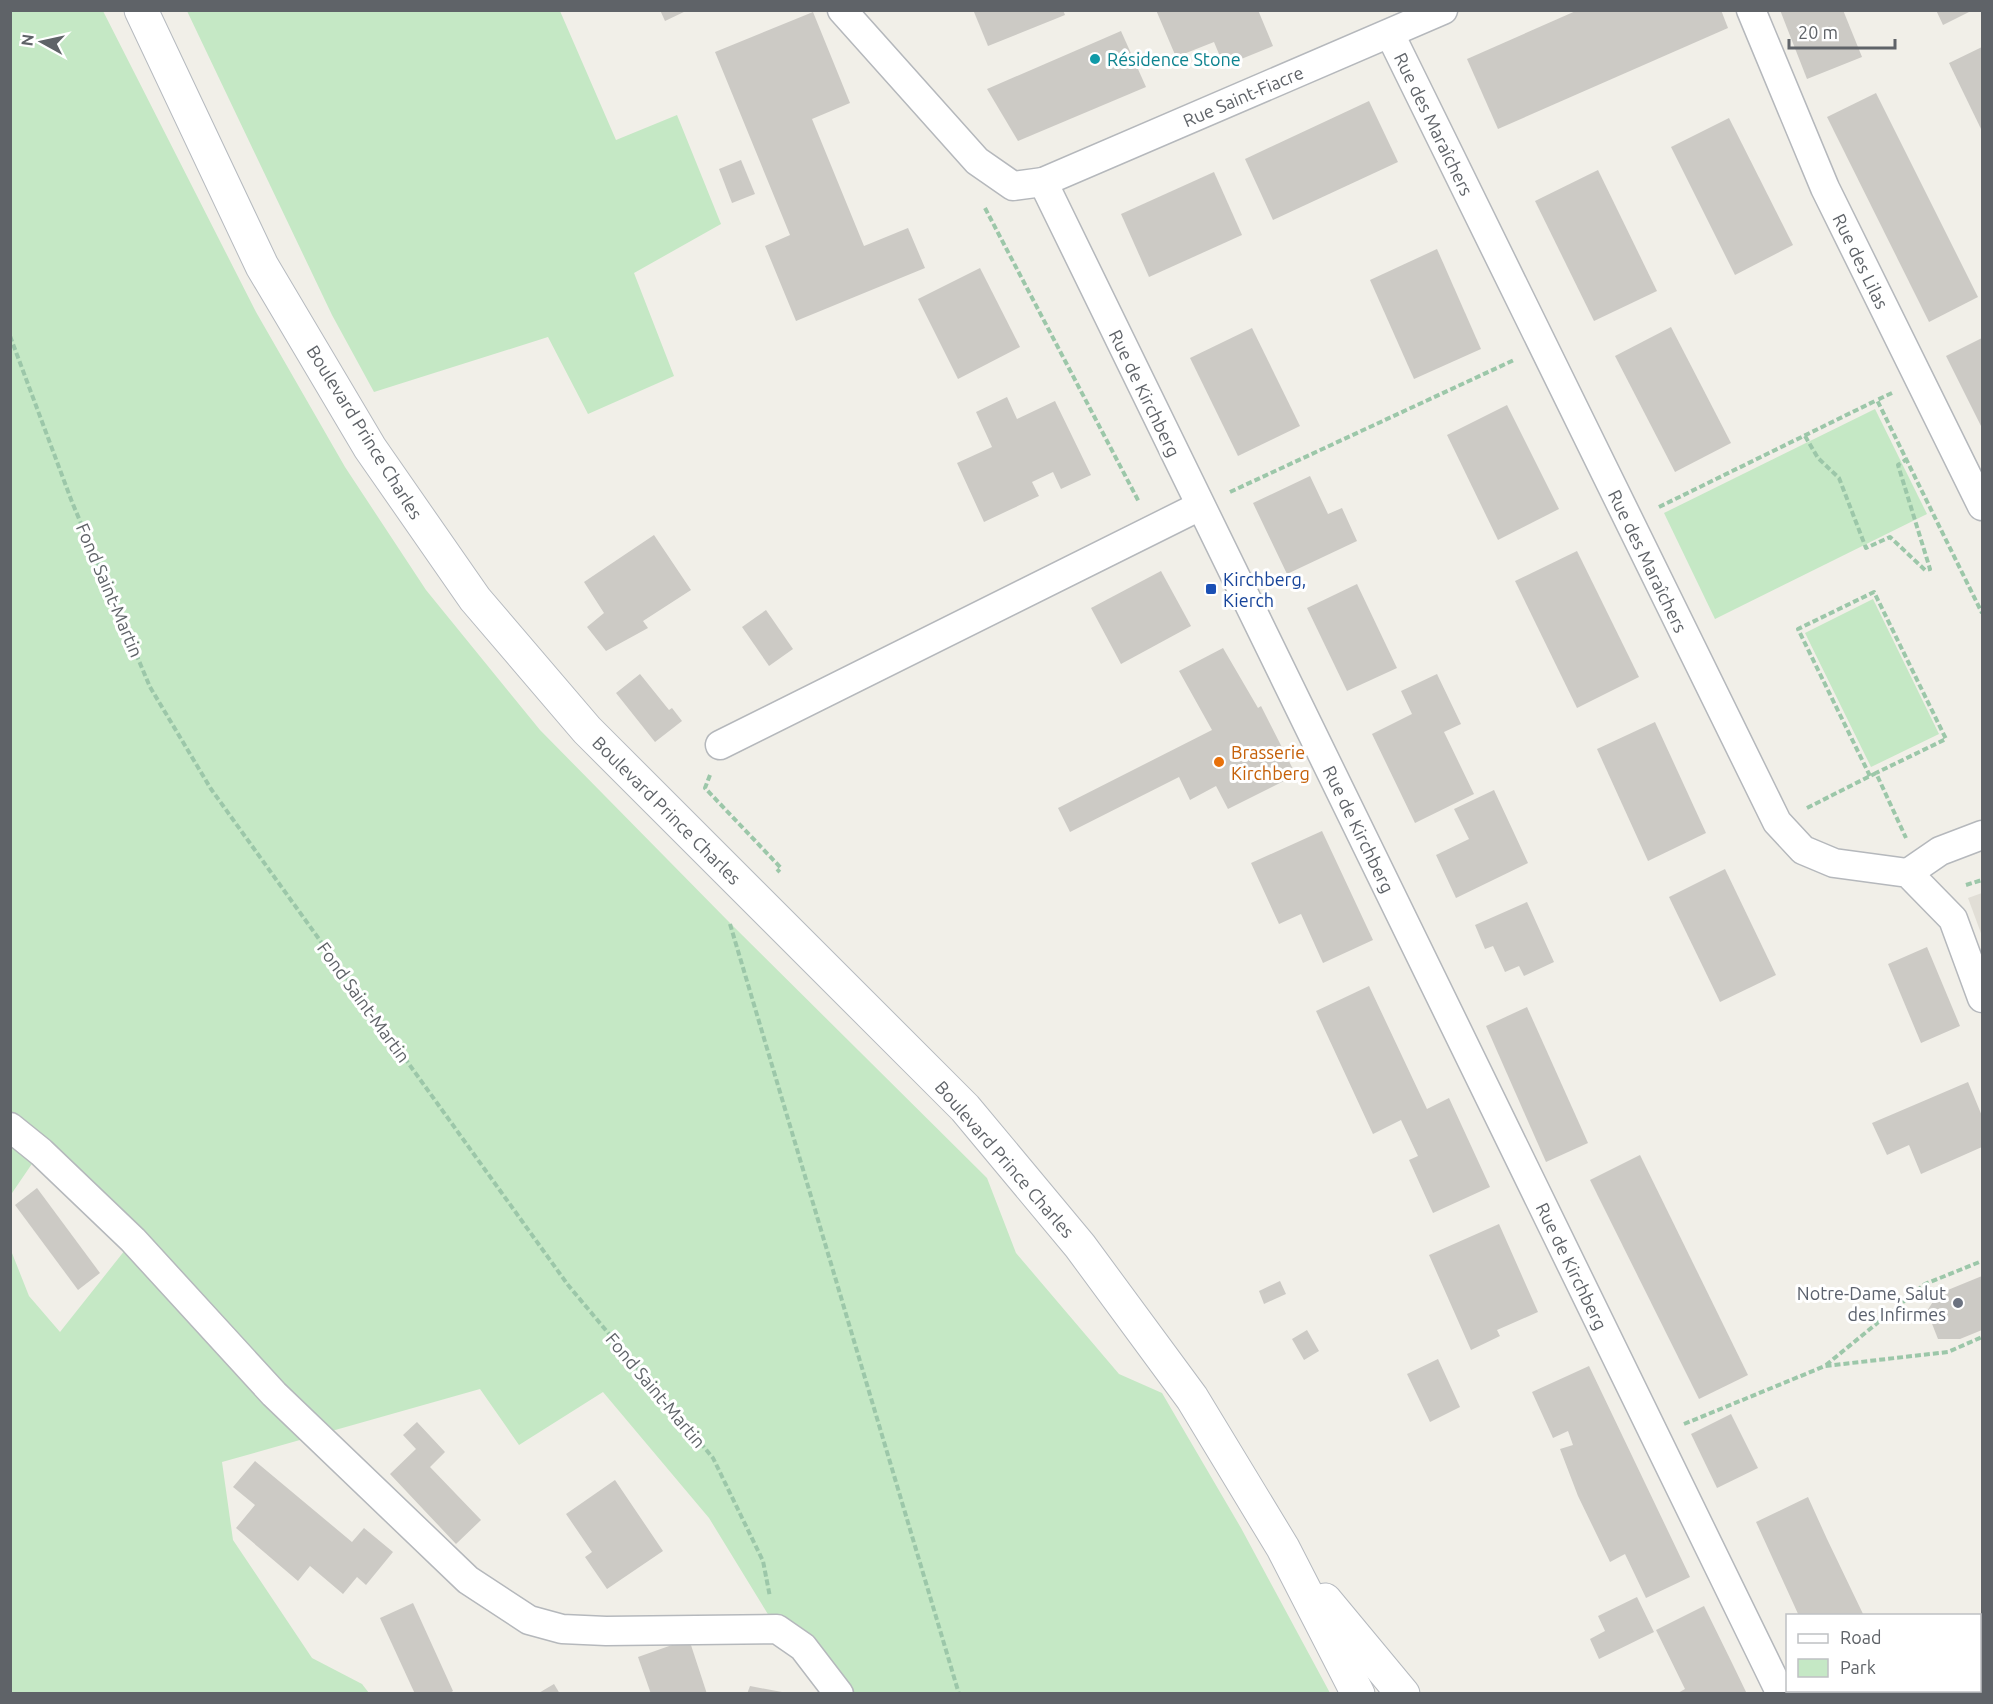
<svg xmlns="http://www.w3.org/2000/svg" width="1993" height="1704" font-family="Ubuntu,sans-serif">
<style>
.education{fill:#e1ded6}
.green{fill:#c5e8c5}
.building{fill:#cccac5}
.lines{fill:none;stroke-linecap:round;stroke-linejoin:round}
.street-casing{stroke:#b5b8bc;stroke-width:31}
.secondary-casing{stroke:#b6babf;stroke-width:35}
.path{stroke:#9cc7a9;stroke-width:4;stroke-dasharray:6 3;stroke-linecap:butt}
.street{stroke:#fff;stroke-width:28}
.secondary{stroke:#fff;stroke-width:33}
.culture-dot{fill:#0f9aa8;stroke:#fff;stroke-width:2}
.transit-dot{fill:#1a4fb4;stroke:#fff;stroke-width:2}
.food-dot{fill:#e8710a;stroke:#fff;stroke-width:2}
.worship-dot{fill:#6b7280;stroke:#fff;stroke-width:2}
.labels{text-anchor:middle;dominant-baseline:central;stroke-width:6;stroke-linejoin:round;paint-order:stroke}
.culture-label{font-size:18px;fill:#0d838f;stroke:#fff;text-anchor:start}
.street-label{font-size:18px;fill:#5f6368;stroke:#fff}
.transit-label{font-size:18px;fill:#164399;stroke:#fff;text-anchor:start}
.food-label{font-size:18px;fill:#c56008;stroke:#fff;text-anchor:start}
.worship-label{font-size:18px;fill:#5b616d;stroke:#fff;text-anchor:end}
</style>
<rect width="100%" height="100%" fill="#f1efe8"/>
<!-- education -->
<path class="education" d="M1982,893V936L1968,898Z"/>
<!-- green -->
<g class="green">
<path d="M11,11H103L256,312L345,467L426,590L540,730L730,923L987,1178L1016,1253L1119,1374L1162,1393L1241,1528L1330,1693H839L777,1629L709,1518L603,1392L519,1445L480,1389L222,1462L233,1540L312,1658L362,1684L369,1693H11L10,1248L29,1296L60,1332L133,1240L40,1152L10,1196Z"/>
<path d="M187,11H560L616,140L677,115L721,224L634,273L674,376L588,414L548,337L374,392L332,315Z"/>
<path d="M1875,409L1927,514L1715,619L1664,513Z"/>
<path d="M1873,599L1939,734L1871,767L1805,633Z"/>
</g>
<!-- building -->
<g class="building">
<path d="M660,10H688L665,21Z"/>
<path d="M978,10H1063L1065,15L988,46L974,12Z"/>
<path d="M1156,10H1258L1273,46L1224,66L1214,42L1176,57Z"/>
<path d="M1578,10H1721L1728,28L1498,129L1467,59Z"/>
<path d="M1780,10H1843L1862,57L1807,79Z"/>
<path d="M1936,10H1973L1943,25Z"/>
<path d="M813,12L850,103L812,119L864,246L908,228L925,268L796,321L765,246L790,235L715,52Z"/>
<path d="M1121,31L1146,87L1018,141L987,89Z"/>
<path d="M1982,47V131L1949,63Z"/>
<path d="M1876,93L1978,297L1929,322L1827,117Z"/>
<path d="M1369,101L1398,162L1273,220L1245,159Z"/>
<path d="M1729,118L1793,245L1735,275L1671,147Z"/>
<path d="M741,160L755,194L732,203L719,169Z"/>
<path d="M1598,170L1657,291L1594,321L1535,201Z"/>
<path d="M1214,172L1242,235L1149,277L1121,214Z"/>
<path d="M1437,249L1481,349L1414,379L1370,280Z"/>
<path d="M980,268L1020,347L958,379L918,299Z"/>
<path d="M1671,327L1731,443L1675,472L1615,356Z"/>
<path d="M1252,328L1300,426L1238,456L1190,358Z"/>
<path d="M1982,338V428L1946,356Z"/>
<path d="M1007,397L1017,419L1055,401L1091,475L1061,489L1053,472L1032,482L1039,496L984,522L957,463L992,447L976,412Z"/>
<path d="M1507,405L1559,509L1498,540L1447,435Z"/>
<path d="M1310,476L1328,514L1342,508L1357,541L1287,574L1253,503Z"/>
<path d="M654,535L691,590L643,621L648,628L606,651L587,627L604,613L584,582Z"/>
<path d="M1577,551L1639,677L1577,708L1515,581Z"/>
<path d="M1161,571L1191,626L1121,664L1091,608Z"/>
<path d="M1357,584L1397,668L1347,691L1307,608Z"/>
<path d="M766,610L793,649L769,666L742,627Z"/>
<path d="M1223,648L1258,708L1261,706L1296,775L1228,809L1216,786L1190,800L1179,777L1070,832L1058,808L1212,730L1179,671Z"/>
<path d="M640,674L669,710L672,708L682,721L655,742L616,693Z"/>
<path d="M1437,674L1461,724L1444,732L1474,794L1415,823L1372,734L1412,714L1401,691Z"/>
<path d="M1655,722L1706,833L1648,861L1597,749Z"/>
<path d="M1494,790L1528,863L1456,898L1436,855L1469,839L1454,809Z"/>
<path d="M1322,831L1373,940L1323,963L1301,914L1279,924L1251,863Z"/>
<path d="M1725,869L1776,975L1720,1002L1669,897Z"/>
<path d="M1527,902L1554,962L1524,976L1519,966L1505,972L1493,946L1485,949L1475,925Z"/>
<path d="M1927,947L1960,1026L1921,1043L1888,964Z"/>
<path d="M1369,986L1427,1109L1449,1098L1490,1187L1433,1213L1409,1160L1418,1156L1401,1120L1373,1134L1316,1011Z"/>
<path d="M1527,1007L1588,1143L1546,1162L1486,1026Z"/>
<path d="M1968,1082L1982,1116V1147L1921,1174L1909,1145L1887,1155L1872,1123Z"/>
<path d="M1640,1155L1748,1375L1699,1399L1590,1180Z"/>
<path d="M37,1188L100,1273L78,1290L15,1205Z"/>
<path d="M1499,1224L1538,1312L1497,1330L1500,1336L1471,1350L1429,1255Z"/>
<path d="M1982,1276V1330L1960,1339H1938L1927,1311L1938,1294Z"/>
<path d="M1280,1281L1286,1294L1264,1304L1259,1291Z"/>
<path d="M1307,1330L1319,1351L1304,1360L1292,1339Z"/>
<path d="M1438,1359L1460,1407L1430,1422L1407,1374Z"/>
<path d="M1589,1366L1690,1577L1646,1598L1625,1554L1610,1562L1578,1496L1560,1449L1573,1445L1568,1431L1553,1438L1532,1392Z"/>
<path d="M1731,1414L1758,1468L1717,1488L1691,1434Z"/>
<path d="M417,1422L445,1452L430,1467L481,1520L456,1544L390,1474L416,1449L403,1435Z"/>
<path d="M255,1461L352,1542L364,1528L393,1552L366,1585L357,1577L343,1594L310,1566L298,1581L236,1528L255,1505L233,1487Z"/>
<path d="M615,1480L663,1551L607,1589L585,1557L592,1552L566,1514Z"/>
<path d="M1808,1497L1827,1539L1864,1616H1799L1794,1605L1756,1522Z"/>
<path d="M1637,1597L1654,1632L1599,1659L1590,1639L1605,1631L1598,1616Z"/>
<path d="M413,1603L453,1691L448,1694H415L380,1618Z"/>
<path d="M1704,1606L1733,1665L1747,1694H1676L1685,1689L1656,1630Z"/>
<path d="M689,1639L707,1694H651L638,1657Z"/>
<path d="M554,1684L560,1694H537Z"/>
<path d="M750,1686L782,1692V1694H747Z"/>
</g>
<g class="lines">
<!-- street casing -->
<g class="street-casing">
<g id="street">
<path d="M842,10L977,161L1013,186L1043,182L1443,10"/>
<path d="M1751,10L1825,188L1982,506"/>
<path d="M1390,34L1777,822L1803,850L1834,863L1908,873L1953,919L1982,998"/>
<path d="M1043,182L1781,1694"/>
<path d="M720,745L1200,506"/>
<path d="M1908,873L1940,851L1982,835"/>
<path d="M10,1127L41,1152L133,1240L274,1394L468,1580L529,1620L562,1629L606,1631L777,1629L803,1647L839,1694"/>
</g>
</g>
<!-- secondary casing -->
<g class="secondary-casing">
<g id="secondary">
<path d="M141,10L262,266L370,448L475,599L587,730L965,1108L1080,1246L1192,1398L1283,1548L1358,1694"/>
<path d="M1325,1600L1403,1694"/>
</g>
</g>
<!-- path -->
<g class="path">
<path d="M985,208L1139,502"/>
<path d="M10,336L72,502L150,687L211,789L568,1285L713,1458L763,1561L770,1597"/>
<path d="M1892,393L1877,400L1982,613"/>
<path d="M1805,436L1818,458L1839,478L1866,548L1890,537L1925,570L1930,569L1898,465L1907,459"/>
<path d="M1230,492L1514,360"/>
<path d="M1659,507L1877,400"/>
<path d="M710,775L705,788L781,868L777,872"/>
<path d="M1870,776L1798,629L1874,592L1946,739L1876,773"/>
<path d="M1807,808L1876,773L1906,838"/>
<path d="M1966,885L1982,880"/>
<path d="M730,924L959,1694"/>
<path d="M1826,1365L1925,1284L1982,1261"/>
<path d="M1684,1424L1825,1366L1948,1352L1982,1337"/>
</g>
<!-- street -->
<use href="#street" class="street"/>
<!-- secondary -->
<use href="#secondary" class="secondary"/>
</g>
<!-- markers -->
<circle class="culture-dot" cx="1095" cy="59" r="6"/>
<rect class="transit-dot" x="1205" y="583" width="12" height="12" rx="3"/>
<circle class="food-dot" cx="1219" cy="762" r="6"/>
<circle class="worship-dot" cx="1958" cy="1303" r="6"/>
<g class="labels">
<!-- culture labels -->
<g class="culture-label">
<text x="1107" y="59">Résidence Stone</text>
</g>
<!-- street labels -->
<g class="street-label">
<text transform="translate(1243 96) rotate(-23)">Rue Saint-Fiacre</text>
<text transform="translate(1434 124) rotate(64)">Rue des Maraîchers</text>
<text transform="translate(1861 261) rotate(64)">Rue des Lilas</text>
<text transform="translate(1145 393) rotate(64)">Rue de Kirchberg</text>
<text transform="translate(365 432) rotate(58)">Boulevard Prince Charles</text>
<text transform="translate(1648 561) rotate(64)">Rue des Maraîchers</text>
<text transform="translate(110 590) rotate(67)">Fond Saint-Martin</text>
<text transform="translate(667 810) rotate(45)">Boulevard Prince Charles</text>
<text transform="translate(1359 829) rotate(64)">Rue de Kirchberg</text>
<text transform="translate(364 1002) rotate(54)">Fond Saint-Martin</text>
<text transform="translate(1005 1159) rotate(49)">Boulevard Prince Charles</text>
<text transform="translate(1572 1266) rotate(64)">Rue de Kirchberg</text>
<text transform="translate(656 1390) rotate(50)">Fond Saint-Martin</text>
</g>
<!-- transit labels -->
<g class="transit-label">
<text x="1223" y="579">Kirchberg,<tspan x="1223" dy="21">Kierch</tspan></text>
</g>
<!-- food labels -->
<g class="food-label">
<text x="1231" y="752">Brasserie<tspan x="1231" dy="21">Kirchberg</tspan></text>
</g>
<!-- worship labels -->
<g class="worship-label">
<text x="1946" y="1293">Notre-Dame, Salut<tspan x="1946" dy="21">des Infirmes</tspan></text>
</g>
</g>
<!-- border -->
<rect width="1993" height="1704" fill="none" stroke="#5f6368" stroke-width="24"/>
<!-- legend -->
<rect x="1786" y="1614" width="195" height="78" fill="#ffffff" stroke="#bfc1c3" stroke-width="1.5"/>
<rect x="1798" y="1634" width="30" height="9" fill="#ffffff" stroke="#bfc1c3" stroke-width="1.5"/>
<text x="1840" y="1644" font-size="18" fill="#5f6368">Road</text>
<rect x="1798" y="1659" width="30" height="18" fill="#c5e8c5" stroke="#bfc1c3" stroke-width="1.5"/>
<text x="1840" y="1674" font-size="18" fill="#5f6368">Park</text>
<!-- north arrow -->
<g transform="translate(42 42) rotate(278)" stroke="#ffffff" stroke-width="4.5" paint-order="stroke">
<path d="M0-4.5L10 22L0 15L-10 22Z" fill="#5f6368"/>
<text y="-9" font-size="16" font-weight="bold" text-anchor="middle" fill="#5f6368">N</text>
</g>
<!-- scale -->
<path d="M1789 39v9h106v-9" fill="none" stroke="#5f6368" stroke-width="3"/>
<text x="1798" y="39" font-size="18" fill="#5f6368" stroke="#ffffff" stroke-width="4.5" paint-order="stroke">20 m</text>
</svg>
